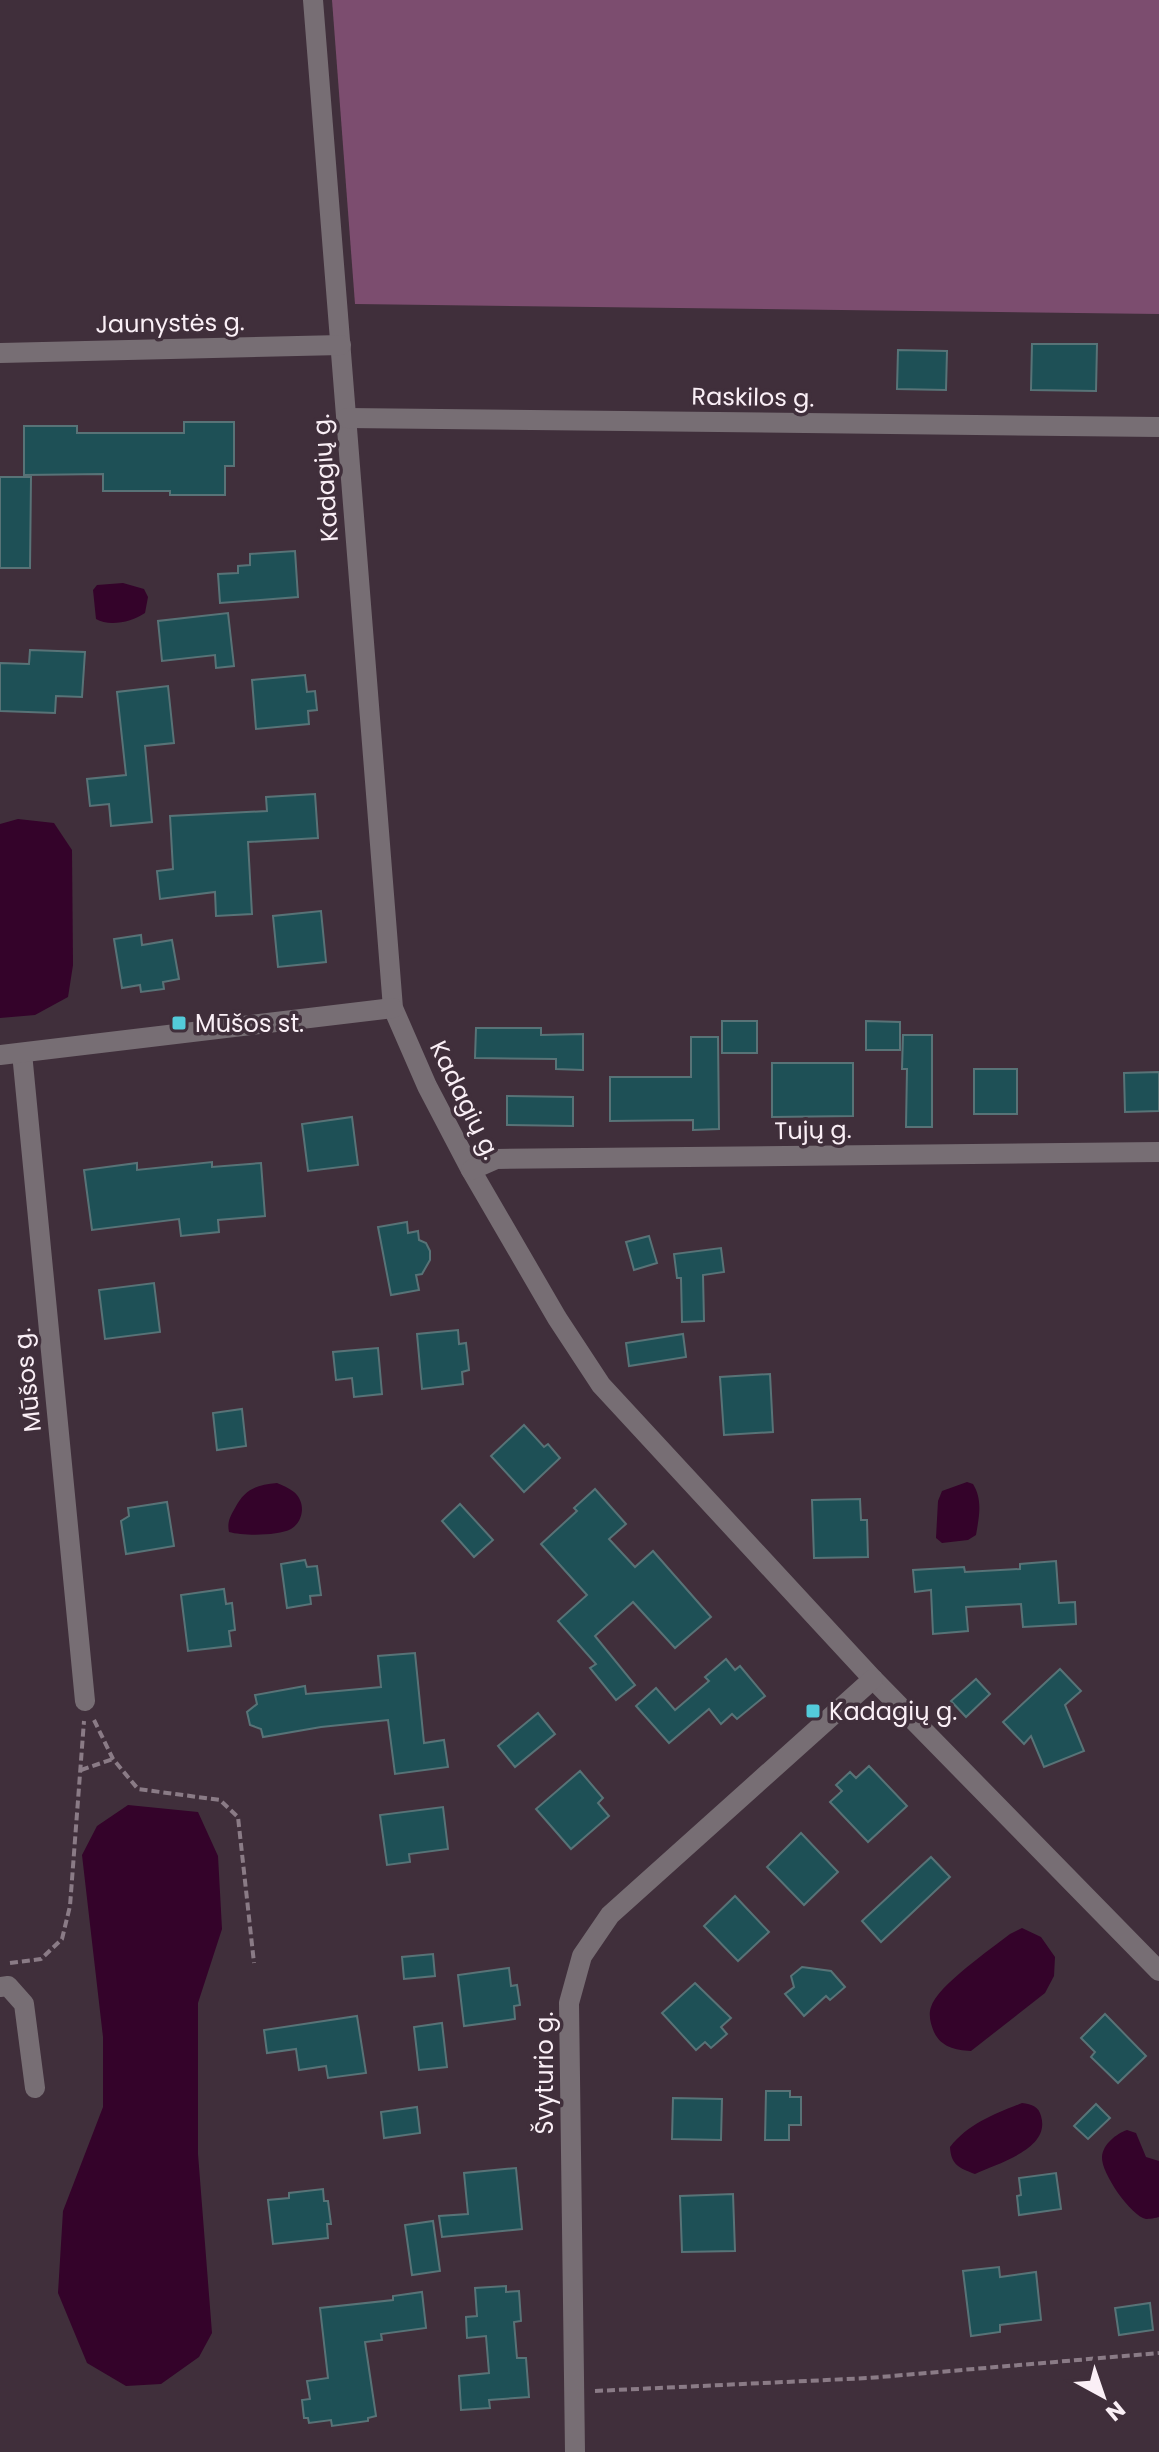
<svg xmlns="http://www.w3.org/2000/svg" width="1159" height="2452" font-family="Poppins,sans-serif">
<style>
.green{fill:#7c4d6f}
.water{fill:#34032a}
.building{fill:#1e5056;stroke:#587377;stroke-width:2}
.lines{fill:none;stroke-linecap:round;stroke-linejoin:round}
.path{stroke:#8a7b86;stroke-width:4;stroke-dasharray:8 4;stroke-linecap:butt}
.street{stroke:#776e74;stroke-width:20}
.poi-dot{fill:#53cbda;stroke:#402f3b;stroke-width:3}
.labels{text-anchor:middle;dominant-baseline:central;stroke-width:7;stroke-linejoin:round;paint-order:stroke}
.street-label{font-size:24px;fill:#faeff6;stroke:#402f3b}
.poi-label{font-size:24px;fill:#faeff6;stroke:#402f3b;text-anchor:start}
</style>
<rect width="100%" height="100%" fill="#402f3b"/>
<!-- green -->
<path class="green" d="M332,0H1159V314L355,304Z"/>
<!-- water -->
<g class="water">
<path d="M123,583L144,589L148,597L145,613C132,622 109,627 96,619L93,590L97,585Z"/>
<path d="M18,819L54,823L72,850L73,965L68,997L35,1015L0,1018V824Z"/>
<path d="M967,1482L973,1484C983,1500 979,1517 976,1535L968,1540L942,1543L936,1538L938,1501L942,1491Z"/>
<path d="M277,1483C282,1485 289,1488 294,1492C306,1502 304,1521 291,1529C278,1536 243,1536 229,1532C227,1522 230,1517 235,1508C245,1489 256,1485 277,1483Z"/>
<path d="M128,1805L198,1812L218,1856L222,1929L198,2003V2154L212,2333L199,2357L161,2384L126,2386L87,2363L58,2293L63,2211L103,2107V2037L82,1855L97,1826Z"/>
<path d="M1022,1928L1041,1937L1055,1957L1054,1976L1045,1993L971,2051C955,2050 941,2047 934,2032C931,2025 928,2015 931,2007C937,1986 991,1949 1010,1934Z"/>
<path d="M1022,2103C1032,2104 1039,2107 1041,2116C1051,2149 998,2163 975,2174C959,2168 951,2165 950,2147C969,2123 995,2114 1022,2103Z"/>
<path d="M1127,2130L1136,2133L1146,2157L1159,2161V2217C1157,2218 1148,2219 1146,2219C1131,2216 1101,2173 1102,2157C1103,2144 1116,2134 1127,2130Z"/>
</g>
<!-- building -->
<g class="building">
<path d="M1032,344H1097L1096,391L1031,390Z"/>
<path d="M898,350L947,351L946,390L897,389Z"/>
<path d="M184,422H234V466H225V495H170V491H103V474L24,475V426H77V433H184Z"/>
<path d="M0,477H31L30,568H0Z"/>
<path d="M295,551L298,597L220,603L218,574L238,573V566L250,565V554Z"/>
<path d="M228,613L234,666L216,668L215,655L162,661L158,621Z"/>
<path d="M30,650L85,652L82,697L56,696L55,713L0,711V663L29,664Z"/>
<path d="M305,675L307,692L315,691L317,710L308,711L309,724L256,729L252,680Z"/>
<path d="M168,686L174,743L145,746L152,822L111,826L109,804L90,806L87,779L126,775L117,692Z"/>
<path d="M315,794L318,838L248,842L252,914L216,916L215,892L160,899L157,871L173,869L170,816L267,811L266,797Z"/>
<path d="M321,911L326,962L278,967L273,916Z"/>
<path d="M141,935L142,945L172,940L179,979L163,982L164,989L141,992L140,985L122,988L114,939Z"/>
<rect x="722" y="1021" width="35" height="32"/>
<path d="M866,1021L900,1022V1050H866Z"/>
<path d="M476,1028H541V1035L583,1034V1070L556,1069V1059L475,1058Z"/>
<path d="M903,1035H932V1127H906L907,1069H902Z"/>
<path d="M691,1037H718L719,1129L693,1130V1120L610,1121V1077H691Z"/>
<path d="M772,1063H853V1116L772,1117Z"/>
<rect x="974" y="1069" width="43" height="45"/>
<path d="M1159,1072V1111L1125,1112L1124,1073Z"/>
<path d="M507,1096L573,1097V1126L507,1125Z"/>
<path d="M352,1117L358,1165L308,1171L302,1124Z"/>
<path d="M212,1162V1167L261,1163L265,1216L218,1220L219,1232L181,1236L179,1219L92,1230L84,1170L137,1163V1170Z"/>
<path d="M407,1222L408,1233L418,1231L419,1240L426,1243L430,1251V1260L422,1274L416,1275L419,1290L391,1295L378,1227Z"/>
<path d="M649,1236L657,1263L634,1270L626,1242Z"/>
<path d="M721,1248L724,1272L703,1275L704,1321L682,1322L681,1278H677L674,1254Z"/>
<path d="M154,1283L160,1332L105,1339L99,1290Z"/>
<path d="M458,1330L459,1344L466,1343L469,1370L462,1372L463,1384L422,1389L417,1334Z"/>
<path d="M683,1334L686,1357L629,1366L626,1343Z"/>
<path d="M378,1348L382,1394L354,1397L352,1378L336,1380L333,1352Z"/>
<path d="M770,1374L773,1432L724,1435L720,1377Z"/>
<path d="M242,1409L246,1446L217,1450L213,1413Z"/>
<path d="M524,1425L544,1447L548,1444L560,1458L524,1492L491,1456Z"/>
<path d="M595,1489L626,1524L609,1539L635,1567L653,1551L711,1617L675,1648L633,1602L595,1636L635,1685L616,1700L590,1668L596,1664L558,1621L587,1595L541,1544L577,1511L574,1508Z"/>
<path d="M860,1499L861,1520H867L868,1557L814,1558L812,1500Z"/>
<path d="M167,1502L174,1546L126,1554L121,1521L129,1516L128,1508Z"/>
<path d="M460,1504L493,1540L474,1557L442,1521Z"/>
<path d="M305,1560L307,1567L317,1566L321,1595L310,1596L311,1604L287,1608L281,1564Z"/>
<path d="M1056,1561L1059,1603L1075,1602L1076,1624L1023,1627L1021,1604L966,1607L968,1631L933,1634L931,1590L915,1592L913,1570L964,1567L965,1572L1020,1569V1564Z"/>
<path d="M224,1589L226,1604L232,1603L235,1630L229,1631L231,1646L188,1651L181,1595Z"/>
<path d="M415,1653L424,1743L444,1740L448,1767L395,1774L388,1720L321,1727L263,1737L261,1729L250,1725L247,1712L257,1704L255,1695L305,1686L306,1694L381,1687L378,1656Z"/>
<path d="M726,1659L735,1670L740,1666L765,1696L737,1719L732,1714L721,1724L709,1709L669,1743L636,1706L656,1688L675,1710L709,1681L705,1677Z"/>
<path d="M1060,1669L1081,1691L1065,1705L1084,1751L1044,1767L1031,1736L1024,1744L1003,1722Z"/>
<path d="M976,1679L990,1694L966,1717L951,1701Z"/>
<path d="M538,1713L555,1734L515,1767L498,1746Z"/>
<path d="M869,1766L907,1806L868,1842L830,1802L842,1791L836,1785L850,1772L856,1778Z"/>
<path d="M580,1771L603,1798L598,1803L609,1816L571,1849L536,1809Z"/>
<path d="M443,1807L448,1849L409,1854L410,1862L387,1865L380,1815Z"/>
<path d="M801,1833L838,1872L804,1905L767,1867Z"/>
<path d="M931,1857L950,1877L881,1942L862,1921Z"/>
<path d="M735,1896L769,1932L738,1961L704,1926Z"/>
<path d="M433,1954L435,1976L404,1979L402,1957Z"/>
<path d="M802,1967L831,1971L845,1987L830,2000L826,1996L804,2016L785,1994L794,1987L791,1976Z"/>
<path d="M509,1968L511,1986L517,1985L520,2005L514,2006L515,2019L464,2026L458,1975Z"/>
<path d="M695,1983L731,2018L721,2027L727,2034L711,2048L705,2042L696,2050L662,2013Z"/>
<path d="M1105,2014L1146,2056L1118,2083L1091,2057L1095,2052L1081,2038Z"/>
<path d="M357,2016L366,2073L328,2078L326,2066L299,2070L296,2049L267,2053L264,2030Z"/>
<path d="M442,2023L447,2067L419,2070L414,2027Z"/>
<path d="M766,2091H790V2097H801V2125H789V2140H765Z"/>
<path d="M673,2098L722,2099L721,2140L672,2139Z"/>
<path d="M1096,2104L1110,2118L1088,2139L1074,2126Z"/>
<path d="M417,2107L420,2133L384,2138L381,2112Z"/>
<path d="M516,2168L522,2229L442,2237L439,2216L468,2214L464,2173Z"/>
<path d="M1056,2173L1061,2209L1019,2215L1017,2196L1021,2195L1019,2178Z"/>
<path d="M323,2189L324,2201H328L331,2224H327L328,2238L273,2244L268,2200L289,2198V2193Z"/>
<path d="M733,2194L735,2251L682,2252L680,2196Z"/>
<path d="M433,2221L440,2271L412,2275L405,2225Z"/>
<path d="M999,2267L1000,2277L1036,2272L1041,2320L1000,2325V2332L971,2336L963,2271Z"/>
<path d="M506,2286V2292L519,2291L521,2321L514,2322L517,2358H526L529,2397L489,2400L490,2408L461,2410L459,2376L489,2373L486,2336L467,2338L466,2317L477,2316L475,2288Z"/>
<path d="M422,2292L426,2328L381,2334L382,2340L365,2342L376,2416L368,2418V2421L332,2426L331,2420L309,2423L308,2418H304L302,2400L310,2399L307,2381L328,2378L320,2308L393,2300V2296Z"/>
<path d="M1150,2303L1153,2330L1119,2335L1115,2308Z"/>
</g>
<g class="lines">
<!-- path -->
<g class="path">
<path d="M94,1720L113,1759L138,1789L220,1800L238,1817L254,1963"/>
<path d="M81,1770L113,1759"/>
<path d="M10,1963L41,1959L62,1939L70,1906L84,1721"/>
<path d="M595,2391L869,2378L1159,2353"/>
</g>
<!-- street -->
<g class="street">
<path d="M313,0L393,1008L427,1086L471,1170L557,1318L601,1385L873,1679L1159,1971"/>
<path d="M0,353L341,345"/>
<path d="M347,418L1159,427"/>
<path d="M22,1053L85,1701"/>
<path d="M0,1055L393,1008"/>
<path d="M471,1170L496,1159L1159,1152"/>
<path d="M0,1987L8,1986L24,2004L35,2088"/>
<path d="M575,2452L569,2003L582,1956L610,1915L873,1679"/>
</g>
</g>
<!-- markers -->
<g class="poi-dot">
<rect x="171" y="1015" width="16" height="16" rx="4"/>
<rect x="805" y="1703" width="16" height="16" rx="4"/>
</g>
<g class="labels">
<!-- street labels -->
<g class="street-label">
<text transform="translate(170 323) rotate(-1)">Jaunystės g.</text>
<text transform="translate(753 397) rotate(1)">Raskilos g.</text>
<text transform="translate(325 478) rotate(-94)">Kadagių g.</text>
<text transform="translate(465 1100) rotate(64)">Kadagių g.</text>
<text transform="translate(813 1130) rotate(-1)">Tujų g.</text>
<text transform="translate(27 1380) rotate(-96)">Mūšos g.</text>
<text transform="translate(544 2073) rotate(-90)">Švyturio g.</text>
</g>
<!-- poi labels -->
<g class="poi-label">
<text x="195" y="1023">Mūšos st.</text>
<text x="829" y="1711">Kadagių g.</text>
</g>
</g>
<!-- north arrow -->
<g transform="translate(1103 2396) rotate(140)" stroke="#402f3b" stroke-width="6" paint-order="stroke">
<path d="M0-6L14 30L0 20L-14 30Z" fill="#faeff6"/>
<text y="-12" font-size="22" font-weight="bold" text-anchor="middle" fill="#faeff6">N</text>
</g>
</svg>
